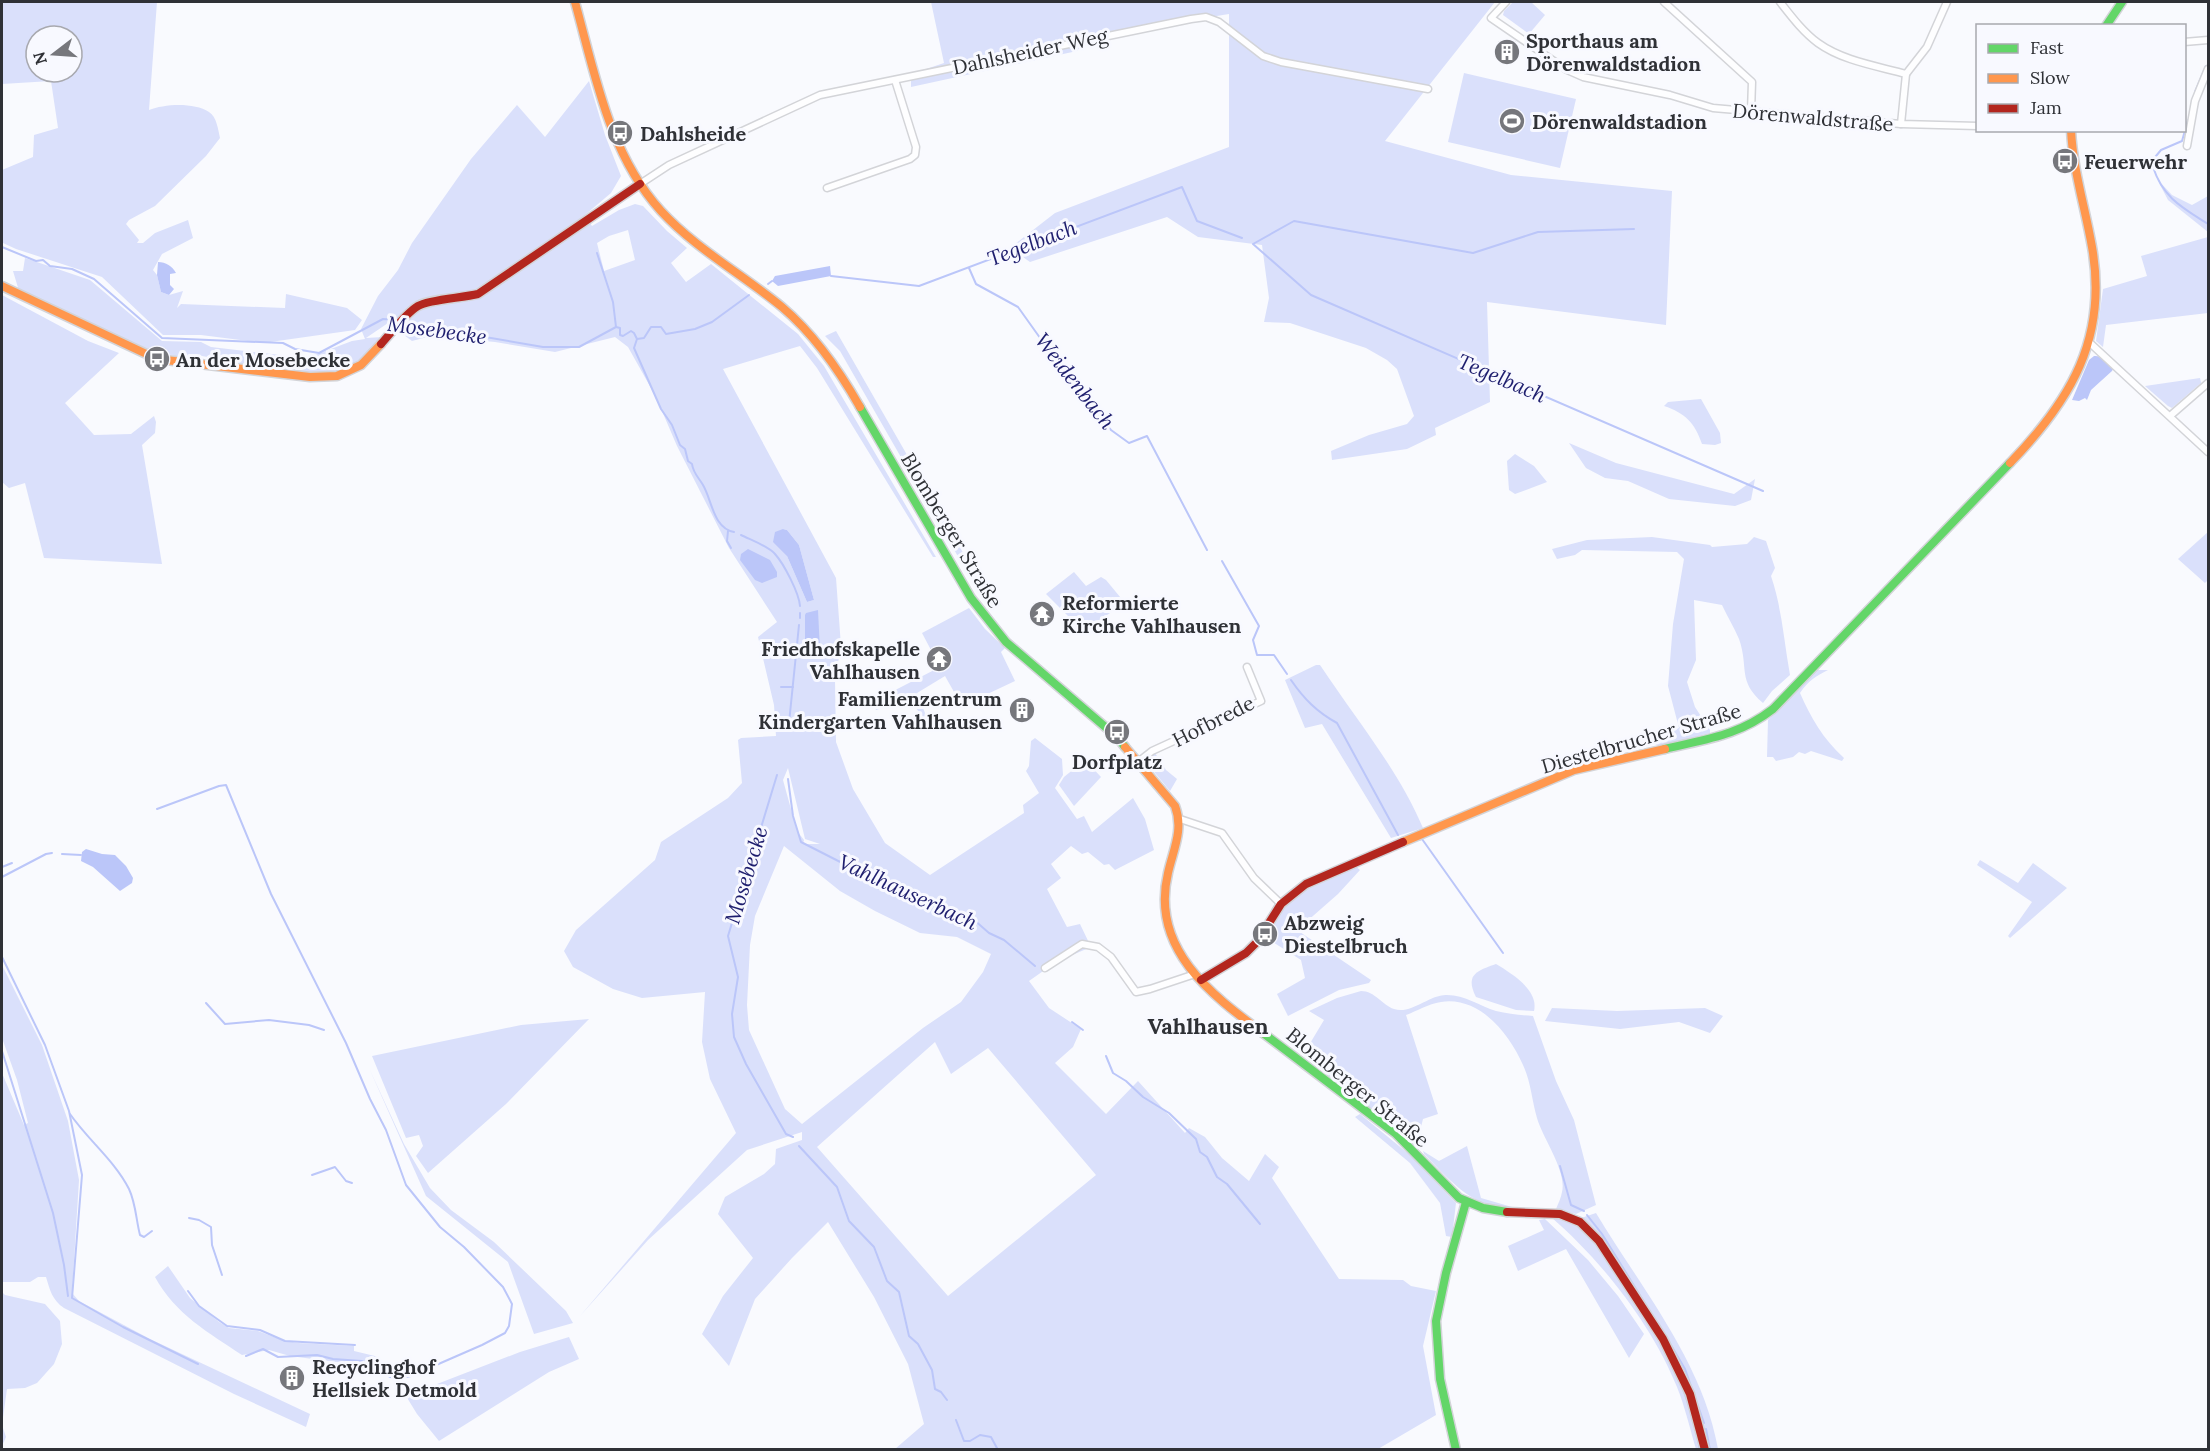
<svg xmlns="http://www.w3.org/2000/svg" width="2210" height="1451" font-family="Lora,serif">
<style>
.green{fill:#dae0fb;fill-rule:evenodd}
.water{fill:#bbc6f9}
.lines{fill:none;stroke-linecap:round;stroke-linejoin:round}
.stream{stroke:#bbc6f9;stroke-width:2}
.street-casing{stroke:#d3d4d8;stroke-width:9}
.fast-casing{stroke:#d3d4d8;stroke-width:11}
.slow-casing{stroke:#d3d4d8;stroke-width:11}
.jam-casing{stroke:#d3d4d8;stroke-width:11}
.street{stroke:#fefeff;stroke-width:6}
.fast{stroke:#63d668;stroke-width:8}
.slow{stroke:#ff974d;stroke-width:8}
.jam{stroke:#b3261e;stroke-width:8}
.labels{text-anchor:middle;dominant-baseline:central;stroke-width:6;stroke-linejoin:round;paint-order:stroke}
.poi-label{font-size:20px;font-weight:bold;fill:#2f3136;stroke:#f8f9ff;text-anchor:start}
.street-label{font-size:20px;fill:#2f3136;stroke:#f8f9ff}
.water-label{font-size:21px;font-style:italic;fill:#1e1e6e;stroke:#f8f9ff}
.quarter-label{font-size:22px;font-weight:bold;fill:#2f3136;stroke:#f8f9ff}
</style>
<rect width="100%" height="100%" fill="#f9fafe"/>
<!-- green -->
<g class="green">
<path d="M2,2H157L149,110C164,104 194,102 209,112C217,117 218,130 220,138L206,156L155,206L129,220L126,224L139,240L137,243H143L155,233L188,220L193,238L162,254L153,270L157,275L161,292L169,295L183,291L177,308L181,304L285,308L286,294L347,308L362,320L355,330L263,343L201,335H163L102,277L16,249L3,243L2,170L33,157L34,135L58,128L51,81L2,84ZM36,36H72V72H36Z"/>
<path d="M931,2H1495L1385,141L1511,175L1672,191L1666,325L1487,302L1490,402L1435,428L1436,435L1407,449L1332,460L1331,451L1369,435L1407,424L1414,416L1397,369L1387,360L1366,348L1290,323L1264,322L1269,298L1262,245L1198,237L1167,217L1030,262L1010,248L1055,213L1229,147V14L1087,37L1077,51L911,87V74L944,63Z"/>
<path d="M1513,2H1531L1545,15L1529,34L1503,15L1504,11Z"/>
<path d="M1464,73L1576,99L1560,168L1448,142Z"/>
<path d="M589,81L605,135L621,176L611,193L585,215L592,226L619,210L635,204L643,206L667,231L687,248L671,263L686,282L711,264L798,334L824,366L936,557H933L817,368L800,346L723,369L836,578L841,646L835,680L836,742L853,789L885,843L930,875L1024,813L1023,805L1039,793L1026,771L1029,766L1031,741L1035,738L1062,759L1063,775L1055,788L1077,819L1084,816L1092,832L1133,798L1145,819L1154,850L1115,870L1109,864L1104,865L1088,852L1082,854L1071,846L1051,864L1061,878L1047,889L1067,927L1080,924L1091,947L1056,962L1029,981L1049,1008L1081,1029L1073,1047L1055,1063L1106,1114L1138,1081L1185,1133L1189,1128L1205,1137L1222,1158L1249,1181L1265,1154L1279,1167L1272,1178L1339,1279L1403,1280L1411,1286L1436,1291L1423,1346L1436,1415L1378,1449H895L924,1424L908,1364L874,1297L828,1222L792,1258L755,1299L729,1366L702,1334L723,1296L753,1258L718,1214L725,1197L764,1174L775,1164L776,1149L802,1140V1132L747,1150L648,1240L580,1316L736,1133L710,1079L702,1042L705,992L642,998L613,989L573,967L564,951L576,930L655,860L661,842L728,798L742,783L738,740L741,738L776,736L774,705L758,637L777,622L729,548L677,446L656,397L628,347L615,337L555,352L495,342L431,336L412,341L388,323L366,338L383,337C371,350 360,362 343,369C312,381 237,362 202,356L191,360L167,354L151,353L123,340L114,334L19,291L13,271H23L25,258L90,280L162,341L201,342L211,347L307,358L352,341L365,339L361,329L378,296L398,270L412,243L471,159L517,105L545,137ZM628,230L635,260L604,271L597,243L609,236ZM783,529L787,530L799,545L814,600L807,602L787,556ZM788,768L805,839L820,844H803L804,840L797,831L783,780ZM784,846L840,891L875,911L920,933L957,937L991,954L983,972L961,1002L923,1028L802,1124L785,1109L749,1030L747,1005L750,945L755,916ZM935,1042L951,1074L988,1048L1096,1175L948,1296L817,1147Z"/>
<path d="M2157,179L2172,195L2192,205L2208,196V232L2168,200Z"/>
<path d="M2208,237V313L2106,325L2103,347L2096,341L2103,289L2147,276L2141,256Z"/>
<path d="M2,295L88,341L119,353L65,403L94,435L131,434L154,416L156,422L155,433L142,445L162,564L44,558L25,483L9,488L2,482Z"/>
<path d="M836,331L985,591L982,593L960,560L840,351L825,336Z"/>
<path d="M2200,378L2201,383L2172,408L2168,406L2145,386Z"/>
<path d="M1701,399L1720,433L1721,443L1715,445L1702,444C1695,423 1685,413 1664,406L1668,402Z"/>
<path d="M1569,443L1616,463L1734,494L1755,479L1751,500L1735,506L1669,499L1628,481L1605,478L1586,468Z"/>
<path d="M1515,454L1534,466L1547,482L1515,494L1509,490L1507,461Z"/>
<path d="M2208,532V580L2205,583L2178,559Z"/>
<path d="M1652,537L1710,545L1712,547L1747,544L1754,537L1766,541L1775,568L1771,576C1782,608 1784,642 1790,675L1772,691L1763,703C1737,681 1749,667 1739,639C1734,627 1727,616 1722,605L1694,600L1696,660L1687,682L1695,707L1710,730V733C1692,737 1674,746 1656,745L1650,737L1679,728L1668,686L1673,624L1684,559L1677,552L1582,550L1575,555L1557,559L1552,549L1587,540Z"/>
<path d="M1074,572L1086,586L1101,577L1106,580L1125,603L1083,631L1046,594Z"/>
<path d="M969,608L985,629L1005,648L1001,652L1015,681L962,706L945,676L917,693L931,728L913,704L891,705L876,710L872,702L940,667L922,633Z"/>
<path d="M1316,665H1320C1355,718 1398,769 1423,828L1391,838L1322,724L1305,728L1285,680Z"/>
<path d="M1815,670H1828C1816,676 1808,681 1800,693C1811,718 1823,739 1844,758L1842,761L1811,751L1805,754L1799,752L1793,757L1776,761L1773,757H1767L1768,720Z"/>
<path d="M1155,753L1166,770L1177,779L1170,791L1145,761Z"/>
<path d="M1085,760L1101,777L1074,806L1059,785L1064,777Z"/>
<path d="M1980,860L2018,883L2033,863L2067,888L2010,938L2008,936L2032,902L1977,865Z"/>
<path d="M1354,865L1360,870L1338,894L1297,930L1371,980L1369,983L1339,990L1288,1016L1277,994L1305,978L1301,960L1265,937L1286,904L1309,886Z"/>
<path d="M1496,964C1511,973 1539,990 1534,1011L1516,1010L1476,997C1465,975 1476,971 1496,964Z"/>
<path d="M2,965L42,1045L68,1121L79,1180L72,1293L79,1301L150,1339L310,1414L306,1427L234,1394L64,1308C52,1300 50,1290 46,1277H38L30,1282H2V1073L24,1125L28,1123L17,1080L2,1038Z"/>
<path d="M1361,991C1375,991 1382,1005 1394,1009C1411,1015 1430,994 1447,995C1465,995 1480,1006 1496,1011C1508,1014 1520,1015 1533,1016L1556,1081L1574,1120L1596,1205L1576,1214L1556,1209C1558,1204 1561,1198 1562,1192C1567,1171 1543,1139 1537,1118C1532,1101 1531,1082 1523,1065C1509,1033 1479,996 1441,1002C1428,1004 1417,1011 1406,1015L1438,1114L1423,1119L1416,1147L1303,1055L1324,1020L1309,1011L1337,998Z"/>
<path d="M1552,1008L1617,1011L1705,1008L1723,1016L1710,1033L1679,1022L1620,1029L1545,1021Z"/>
<path d="M589,1019L506,1104L428,1173L416,1156L423,1146L419,1135L406,1138L372,1056L521,1025Z"/>
<path d="M369,1068L404,1144L430,1188L451,1210L494,1242L566,1311L573,1323L534,1334L508,1262L426,1196Z"/>
<path d="M1360,1114L1410,1155L1456,1203L1452,1237L1446,1236L1440,1203L1410,1163L1355,1117Z"/>
<path d="M1467,1146L1481,1198L1512,1207C1474,1211 1448,1178 1424,1154L1423,1151L1439,1161Z"/>
<path d="M1596,1213C1641,1288 1703,1362 1718,1449H1707C1699,1416 1691,1383 1674,1352L1600,1237L1581,1218Z"/>
<path d="M1551,1217C1568,1217 1580,1226 1593,1237L1664,1345L1685,1387L1701,1449H1696C1690,1429 1685,1407 1677,1387C1652,1325 1602,1261 1551,1217Z"/>
<path d="M1545,1219L1588,1260L1618,1296L1644,1334L1629,1358L1566,1249L1518,1271L1508,1246L1544,1230L1539,1220Z"/>
<path d="M168,1266L190,1298L219,1322L229,1328L258,1331L282,1340L298,1343L354,1346V1351L379,1357L374,1367L290,1356L269,1350L242,1355C209,1333 175,1314 155,1277Z"/>
<path d="M2,1292L5,1295L45,1304L60,1321L62,1344L54,1364L37,1383L25,1388L7,1389L2,1425L6,1437L2,1446Z"/>
<path d="M569,1337L579,1359L549,1372L439,1441L417,1414L406,1396L520,1352Z"/>
</g>
<!-- water -->
<g class="water">
<path d="M158,262C166,262 172,266 176,273L170,274V285L174,289L169,295L161,292L157,275Z"/>
<path d="M830,266L831,276L778,286L772,281L775,276Z"/>
<path d="M2094,356C2102,355 2107,364 2113,369L2112,371L2091,390L2087,400L2085,398L2079,401L2072,400L2089,360Z"/>
<path d="M783,529L787,530L799,545L814,600L807,602L787,556L773,542L775,532Z"/>
<path d="M748,549L770,560L777,572V577L762,583L755,580L740,560L741,554Z"/>
<path d="M818,610L820,650L805,652V615L806,613Z"/>
<path d="M86,849L102,854L115,855L126,866L133,878L132,883L120,891L93,867L81,861L82,852Z"/>
</g>
<g class="lines">
<!-- stream -->
<g class="stream">
<path d="M1487,2H1488"/>
<path d="M2195,92L2206,66"/>
<path d="M2152,164L2151,162L2161,150L2182,141L2188,120"/>
<path d="M2153,167C2163,198 2183,208 2208,224"/>
<path d="M1634,229L1538,232L1473,253L1294,221L1253,244L1311,295L1763,491"/>
<path d="M2,247L36,261L43,260L50,266L72,269L94,279L162,338L283,343L295,349L319,353L383,319L399,320"/>
<path d="M597,253L613,302L616,327"/>
<path d="M969,268L976,284L1018,307L1085,401L1111,430L1129,443L1147,436L1207,550"/>
<path d="M831,276L919,286L1182,187L1197,221L1242,238"/>
<path d="M768,284L772,281"/>
<path d="M404,323L543,347H579L616,327L620,328V335L623,336L631,331L634,333L637,339L634,348L661,409L672,425L680,445L685,449L688,461L692,464C693,473 699,478 703,485C712,500 713,528 734,532"/>
<path d="M637,339L644,338L651,327H661L666,334L695,329L712,322L749,295"/>
<path d="M728,531L727,541L731,548"/>
<path d="M741,535C751,540 768,546 775,554C784,564 799,593 800,606"/>
<path d="M1222,561L1259,626L1253,640L1257,655H1274L1287,674"/>
<path d="M800,618V613"/>
<path d="M1291,680C1304,699 1317,712 1337,723L1398,835"/>
<path d="M781,687H793"/>
<path d="M793,728L789,723L799,625"/>
<path d="M777,775L728,936L738,977L732,1014L734,1037L746,1064L786,1134L793,1137"/>
<path d="M788,779L793,816L801,842L854,869L864,871L882,883H898L908,890L922,903L932,905L941,911L950,908L973,919L989,933L1004,940L1035,966"/>
<path d="M157,809L219,786L226,785L271,894L346,1043L370,1099L386,1130L406,1185L440,1227L464,1247L503,1287L512,1304L509,1326L505,1333L482,1345L411,1376L400,1378L390,1377L362,1361L333,1359L317,1355L278,1357L263,1349L246,1356"/>
<path d="M1418,840L1422,839L1503,953"/>
<path d="M62,854L81,855"/>
<path d="M2,867L12,863"/>
<path d="M2,877L46,854L52,853"/>
<path d="M2,957L45,1045L69,1111L82,1175L72,1298L123,1327L198,1364"/>
<path d="M206,1003L225,1024L269,1020L309,1025L324,1030"/>
<path d="M1072,1022L1083,1030"/>
<path d="M2,1051L53,1213L64,1265L68,1296"/>
<path d="M1106,1056L1113,1073L1126,1081L1143,1097L1169,1113L1196,1139L1200,1152L1207,1157L1217,1177L1227,1184L1260,1224"/>
<path d="M70,1114C88,1140 115,1161 129,1189C136,1204 136,1220 140,1235L144,1237L152,1231"/>
<path d="M799,1146L837,1187L849,1221L874,1247L887,1281L899,1292L909,1336L918,1344L932,1370L935,1389L941,1392L947,1400"/>
<path d="M1560,1166L1571,1205L1584,1211"/>
<path d="M312,1175L335,1167L346,1181L352,1183"/>
<path d="M1587,1215L1602,1234L1654,1318"/>
<path d="M189,1218L199,1220L211,1227L212,1245L222,1275"/>
<path d="M188,1291L199,1306L227,1326L260,1330L285,1341L355,1345"/>
<path d="M1658,1323L1685,1369L1704,1423"/>
<path d="M1682,1386L1690,1409"/>
<path d="M956,1420L964,1441H970L980,1435L991,1437L998,1450"/>
<path d="M1706,1429L1710,1450"/>
<path d="M1698,1438L1700,1450"/>
</g>
<!-- street casing -->
<g class="street-casing">
<g id="street">
<path d="M1506,2L1491,18L1567,70L1583,77L1670,95L1713,108L1901,124L1978,126"/>
<path d="M1664,2L1752,82L1751,112"/>
<path d="M1780,2C1791,16 1803,32 1818,43C1843,61 1877,66 1906,74L1901,124"/>
<path d="M2184,42L2208,40"/>
<path d="M1906,74L1927,47L1947,2"/>
<path d="M2187,146L2195,101L2208,69"/>
<path d="M640,184L669,165L820,95L1191,19L1206,17L1219,22L1263,56L1281,62L1428,89"/>
<path d="M827,188L910,159L915,155L916,147L895,80"/>
<path d="M2090,343L2208,452"/>
<path d="M2170,416L2208,383"/>
<path d="M1138,762L1152,751L1261,701L1247,667"/>
<path d="M1180,819L1222,833L1254,878L1281,904"/>
<path d="M1045,968L1082,944L1098,947L1111,957L1136,992L1150,989L1195,974"/>
</g>
</g>
<!-- fast casing -->
<g class="fast-casing">
<g id="fast">
<path d="M2106,26L2122,2"/>
<path d="M860,407L971,598L1006,642L1117,737L1125,747"/>
<path d="M1665,749C1706,739 1738,736 1773,709L2010,463"/>
<path d="M1263,1033L1395,1133L1459,1198L1483,1208L1507,1212"/>
<path d="M1456,1450L1440,1379L1436,1321L1446,1273L1466,1202"/>
</g>
</g>
<!-- slow casing -->
<g class="slow-casing">
<g id="slow">
<path d="M575,2C595,74 609,154 661,211C696,249 742,274 782,307C815,335 839,370 860,407"/>
<path d="M2,286L157,359L310,377L337,376L361,365L381,344"/>
<path d="M2010,463C2071,400 2108,338 2092,247C2085,207 2073,170 2071,130"/>
<path d="M1125,747L1175,806C1184,830 1173,850 1168,873C1150,948 1210,994 1263,1033"/>
<path d="M1403,842L1574,770L1665,749"/>
</g>
</g>
<!-- jam casing -->
<g class="jam-casing">
<g id="jam">
<path d="M381,344C391,333 406,313 418,306C430,299 462,298 478,294L640,184"/>
<path d="M1201,980L1246,953L1257,942L1281,904L1306,884L1403,842"/>
<path d="M1507,1212L1560,1214L1580,1222L1599,1241L1663,1339L1690,1394L1705,1450"/>
</g>
</g>
<!-- street -->
<use href="#street" class="street"/>
<!-- fast -->
<use href="#fast" class="fast"/>
<!-- slow -->
<use href="#slow" class="slow"/>
<!-- jam -->
<use href="#jam" class="jam"/>
</g>
<!-- icons -->
<defs>
<g id="building-disc" transform="scale(1.35)"><circle r="9.5" fill="#76777c" stroke="#f8f9ff"/><path d="M-4-6H4V6H1V3H-1V6H-4ZM-2.5-4.3h1.7v1.8h-1.7ZM.8-4.3h1.7v1.8H.8ZM-2.5-1h1.7V.8h-1.7ZM.8-1h1.7V.8H.8Z" fill="#fff"/></g>
<g id="stadium-disc" transform="scale(1.35)"><circle r="9.5" fill="#76777c" stroke="#f8f9ff"/><path d="M0-5a6.5 5 0 1 0 0 10a6.5 5 0 1 0 0-10ZM-3.5-1.8h7v3.6h-7Z" fill="#fff"/></g>
<g id="bus-disc" transform="scale(1.35)"><circle r="9.5" fill="#76777c" stroke="#f8f9ff"/><path d="M-5-6H5V4H4V6H2V4H-2V6H-4V4H-5ZM-3.5-4V0h7V-4ZM-3.5 1.2v1.5H-2V1.2ZM2 1.2v1.5H3.5V1.2Z" fill="#fff"/></g>
<g id="temple-disc" transform="scale(1.35)"><circle r="9.5" fill="#76777c" stroke="#f8f9ff"/><path d="M0-6L5-2H3V0L6.5 2.5H4V6H1.5V3h-3V6H-4V2.5H-6.5L-3 0V-2H-5Z" fill="#fff"/></g>
</defs>
<g fill-rule="evenodd">
<use href="#building-disc" x="1507" y="52"/>
<use href="#stadium-disc" x="1512" y="121"/>
<use href="#bus-disc" x="620" y="133"/>
<use href="#bus-disc" x="2065" y="161"/>
<use href="#bus-disc" x="157" y="359"/>
<use href="#temple-disc" x="1042" y="614"/>
<use href="#temple-disc" x="939" y="659"/>
<use href="#building-disc" x="1022" y="710"/>
<use href="#bus-disc" x="1117" y="732"/>
<use href="#bus-disc" x="1265" y="934"/>
<use href="#building-disc" x="292" y="1378"/>
</g>
<g class="labels">
<!-- poi labels -->
<g class="poi-label">
<text x="1526" y="40">Sporthaus am<tspan x="1526" dy="23">Dörenwaldstadion</tspan></text>
<text x="1532" y="121">Dörenwaldstadion</text>
<text x="640" y="133">Dahlsheide</text>
<text x="2084" y="161">Feuerwehr</text>
<text x="176" y="359">An der Mosebecke</text>
<text x="1062" y="602">Reformierte<tspan x="1062" dy="23">Kirche Vahlhausen</tspan></text>
<text x="920" y="648" text-anchor="end">Friedhofskapelle<tspan x="920" dy="23">Vahlhausen</tspan></text>
<text x="1002" y="698" text-anchor="end">Familienzentrum<tspan x="1002" dy="23">Kindergarten Vahlhausen</tspan></text>
<text x="1117" y="761" text-anchor="middle">Dorfplatz</text>
<text x="1284" y="922">Abzweig<tspan x="1284" dy="23">Diestelbruch</tspan></text>
<text x="312" y="1366">Recyclinghof<tspan x="312" dy="23">Hellsiek Detmold</tspan></text>
</g>
<!-- street labels -->
<g class="street-label">
<text transform="translate(1030 51) rotate(-12)">Dahlsheider Weg</text>
<text transform="translate(1813 117) rotate(5)">Dörenwaldstraße</text>
<text transform="translate(952 530) rotate(59)">Blomberger Straße</text>
<text transform="translate(1213 721) rotate(-27)">Hofbrede</text>
<text transform="translate(1641 738) rotate(-16)">Diestelbrucher Straße</text>
<text transform="translate(1358 1087) rotate(39)">Blomberger Straße</text>
</g>
<!-- water labels -->
<g class="water-label">
<text transform="translate(1032 243) rotate(-21)">Tegelbach</text>
<text transform="translate(437 330) rotate(8)">Mosebecke</text>
<text transform="translate(1502 378) rotate(23)">Tegelbach</text>
<text transform="translate(1075 381) rotate(52)">Weidenbach</text>
<text transform="translate(746 875) rotate(-73)">Mosebecke</text>
<text transform="translate(908 892) rotate(25)">Vahlhauserbach</text>
</g>
<!-- quarter labels -->
<g class="quarter-label">
<text x="1208" y="1026">Vahlhausen</text>
</g>
</g>
<!-- border -->
<rect width="2210" height="1451" fill="none" stroke="#2f3136" stroke-width="6"/>
<!-- legend -->
<rect x="1976" y="24" width="210" height="108" fill="#f8f9ff" stroke="#a8a9af" stroke-width="1.5"/>
<rect x="1988" y="44" width="30" height="9" fill="#63d668" stroke="#a8a9af" stroke-width="1.5"/>
<text x="2030" y="54" font-size="18" fill="#2f3136">Fast</text>
<rect x="1988" y="74" width="30" height="9" fill="#ff974d" stroke="#a8a9af" stroke-width="1.5"/>
<text x="2030" y="84" font-size="18" fill="#2f3136">Slow</text>
<rect x="1988" y="104" width="30" height="9" fill="#b3261e" stroke="#a8a9af" stroke-width="1.5"/>
<text x="2030" y="114" font-size="18" fill="#2f3136">Jam</text>
<!-- north arrow -->
<g transform="translate(54 54) rotate(253)"><circle r="28" fill="#f8f9ff" stroke="#a8a9af" stroke-width="1.5"/>
<path d="M0-4.5L10 22L0 15L-10 22Z" fill="#76777c"/>
<text y="-9" font-size="16" font-weight="bold" text-anchor="middle" fill="#2f3136">N</text>
</g>
</svg>
